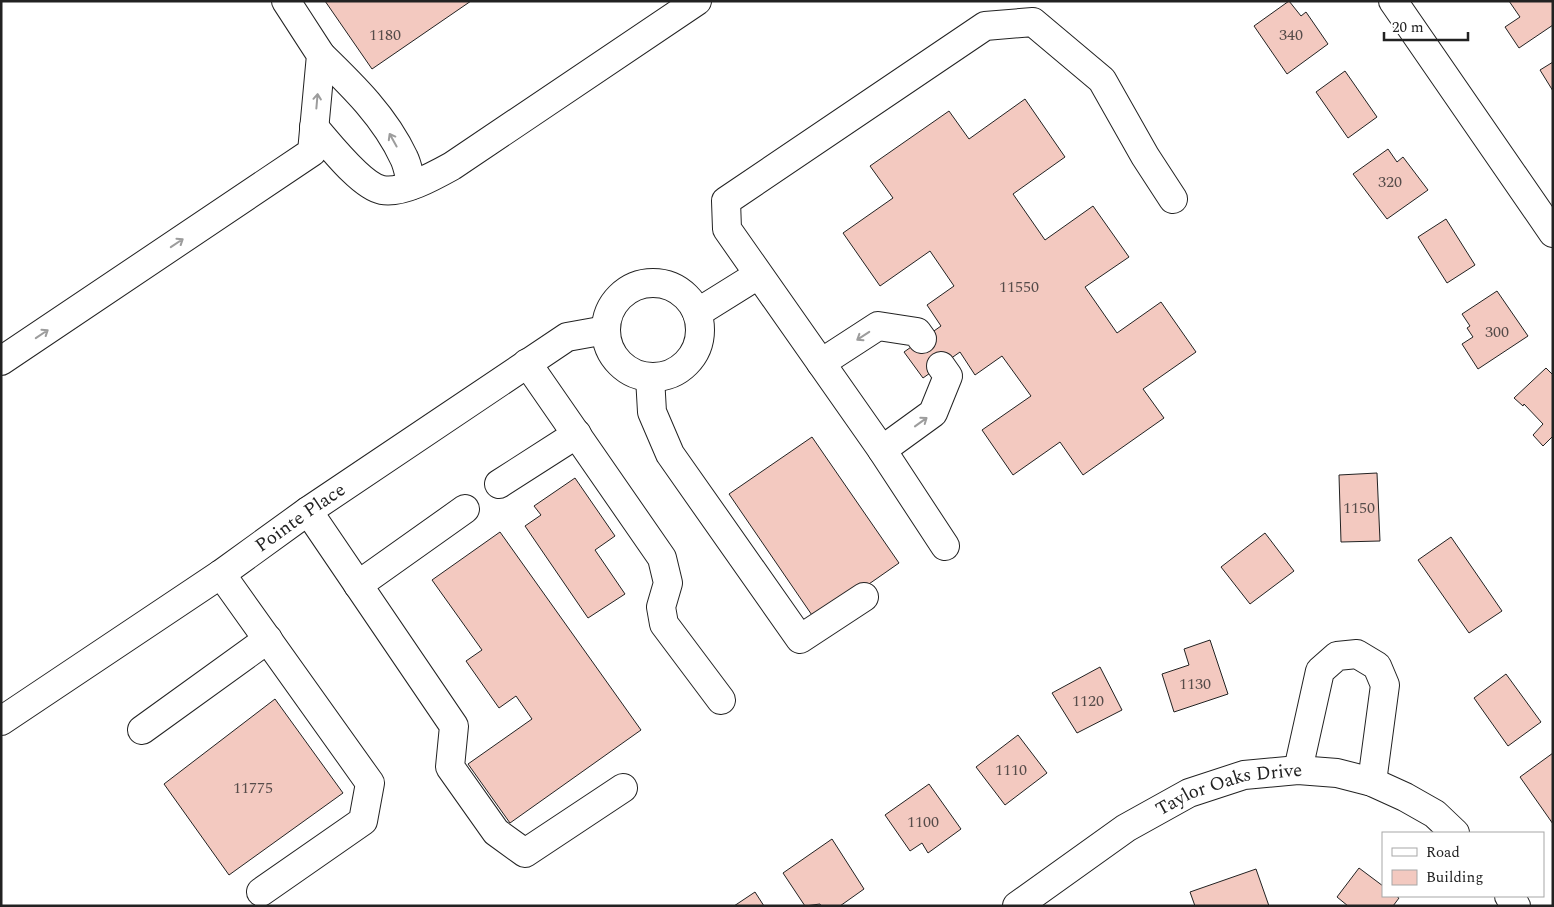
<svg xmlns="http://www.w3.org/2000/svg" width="1554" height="907" font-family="Spectral,serif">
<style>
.building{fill:#f3c9c0;stroke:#222}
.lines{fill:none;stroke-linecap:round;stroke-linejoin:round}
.minor-casing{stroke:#222;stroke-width:30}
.minor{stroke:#fff;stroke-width:28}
.oneway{stroke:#9c9c9c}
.labels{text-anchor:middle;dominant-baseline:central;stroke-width:4;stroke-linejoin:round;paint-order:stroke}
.number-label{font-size:16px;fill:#564c4a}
.street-label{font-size:19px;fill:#222;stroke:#fff}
</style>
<rect width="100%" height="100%" fill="#fff"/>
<!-- building -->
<g class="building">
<path d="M325,1H471L372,69Z"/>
<path d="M1289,1L1301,16L1306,12L1328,44L1287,74L1254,26Z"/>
<path d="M1509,1H1553V25L1519,48L1505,27L1520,17Z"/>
<path d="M1553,62V91L1540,70Z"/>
<path d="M1345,71L1377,117L1348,138L1316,92Z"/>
<path d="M1025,99L1065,157L1013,194L1045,240L1093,206L1129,257L1085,287L1117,333L1161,302L1196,352L1143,389L1164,418L1083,475L1060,442L1013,475L982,430L1031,396L1002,356L975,375L960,352L923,378L904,352L941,326L927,305L954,286L930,251L880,286L843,233L893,198L870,166L949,111L969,139Z"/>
<path d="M1388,149L1397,162L1403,157L1428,190L1387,219L1353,174Z"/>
<path d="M1446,219L1475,265L1447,283L1418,237Z"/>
<path d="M1497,291L1528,336L1478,369L1462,344L1473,337L1467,328L1470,326L1462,314Z"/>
<path d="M1546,368L1553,375V436L1543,446L1533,435L1543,424L1524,404L1523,406L1514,398Z"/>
<path d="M812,437L899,563L816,621L729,494Z"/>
<path d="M1377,473L1380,541L1341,542L1339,475Z"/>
<path d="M575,478L615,536L595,550L625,594L588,618L525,526L541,515L534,506Z"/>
<path d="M500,532L641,730L510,823L468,764L532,719L516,696L499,708L466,661L482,650L432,580Z"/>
<path d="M1265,533L1294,571L1250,604L1221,567Z"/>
<path d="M1451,537L1502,611L1469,633L1418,560Z"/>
<path d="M1210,640L1228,694L1174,712L1162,674L1189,665L1184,649Z"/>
<path d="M1100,667L1122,710L1077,733L1052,693Z"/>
<path d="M1506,674L1541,722L1508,746L1474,698Z"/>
<path d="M275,699L343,793L229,875L164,784Z"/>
<path d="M1018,735L1047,773L1005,805L976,767Z"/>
<path d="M1553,753V824L1520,777Z"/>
<path d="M929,784L961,829L928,853L922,843L910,851L885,815Z"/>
<path d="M832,839L864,889L840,906H821L820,904L805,906L783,873Z"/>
<path d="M1359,868L1383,886V896H1396L1399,898L1393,906H1348L1337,897Z"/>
<path d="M1256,869L1269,906H1195L1190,892Z"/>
<path d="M755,892L764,906H734Z"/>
</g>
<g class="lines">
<!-- minor casing -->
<g class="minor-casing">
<g id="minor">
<path d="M1393,1L1553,233"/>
<path d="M321,55C353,86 385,117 404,158C408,166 409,176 412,185"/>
<path d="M314,127C329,144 361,186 382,190C402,194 434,176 452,166L697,1"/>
<circle cx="653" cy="330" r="47"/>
<path d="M697,313L758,275"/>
<path d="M1,361L312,152L321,55L286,1"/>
<path d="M527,363L662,558L668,583L661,607L664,624L721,700"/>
<path d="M821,363L878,326L917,332L922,339"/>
<path d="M650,377L652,412L670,454L800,639L864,597"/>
<path d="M882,450L933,413L948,376L941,366"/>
<path d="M499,484L577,434"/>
<path d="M308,511L454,726L450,767L496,832L525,853L623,788"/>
<path d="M945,546L882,450L727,229L726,201L985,26L1033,22L1102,80L1145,156L1173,199"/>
<path d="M221,574L370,783L363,821L261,892"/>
<path d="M358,585L465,509"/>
<path id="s1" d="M1,721L221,574L308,511L567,337L606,330"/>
<path d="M142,730L268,639"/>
<path d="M1298,770L1320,671L1337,656L1357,654L1377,666L1385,685L1372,782"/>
<path d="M1509,896L1516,906"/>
<path id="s2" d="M1017,906L1126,828L1189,793L1244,775L1298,770L1337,773L1372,782L1405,797L1435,814L1455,833"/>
</g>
</g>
<!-- minor -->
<use href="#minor" class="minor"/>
</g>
<!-- one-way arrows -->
<defs><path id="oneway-shaft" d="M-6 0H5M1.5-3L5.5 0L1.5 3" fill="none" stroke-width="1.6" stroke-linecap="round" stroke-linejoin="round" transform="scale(1.25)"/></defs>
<g class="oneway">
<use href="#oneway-shaft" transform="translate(317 101) rotate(-85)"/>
<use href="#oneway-shaft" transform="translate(393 140) rotate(-119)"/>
<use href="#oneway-shaft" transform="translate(177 243) rotate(-34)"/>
<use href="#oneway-shaft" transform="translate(42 334) rotate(-34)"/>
<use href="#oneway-shaft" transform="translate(863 336) rotate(147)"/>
<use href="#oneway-shaft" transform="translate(921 422) rotate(-36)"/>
</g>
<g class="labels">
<!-- number labels -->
<g class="number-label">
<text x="385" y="35">1180</text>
<text x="1291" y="35">340</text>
<text x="1390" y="182">320</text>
<text x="1019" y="287">11550</text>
<text x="1497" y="332">300</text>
<text x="1359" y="508">1150</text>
<text x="1195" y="684">1130</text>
<text x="1088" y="701">1120</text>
<text x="1011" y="770">1110</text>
<text x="253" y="788">11775</text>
<text x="923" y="822">1100</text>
</g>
<!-- street labels -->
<g class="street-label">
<text stroke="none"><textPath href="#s1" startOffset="362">Pointe Place</textPath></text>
<text stroke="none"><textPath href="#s2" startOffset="246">Taylor Oaks Drive</textPath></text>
</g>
</g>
<!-- border -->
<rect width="1554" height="907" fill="none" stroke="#222222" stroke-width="5"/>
<!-- legend -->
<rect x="1382" y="832" width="162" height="65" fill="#ffffff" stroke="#a7a7a7"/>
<rect x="1392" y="848" width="25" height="8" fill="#ffffff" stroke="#a7a7a7"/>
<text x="1426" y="857" font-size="15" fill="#222222">Road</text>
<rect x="1392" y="870" width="25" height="15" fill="#f3c9c0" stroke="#a7a7a7"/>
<text x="1426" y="882" font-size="15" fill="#222222">Building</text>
<!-- scale -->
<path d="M1384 32v8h84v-8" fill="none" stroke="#222222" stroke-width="2.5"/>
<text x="1392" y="32" font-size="15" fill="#222222" stroke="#ffffff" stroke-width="4" paint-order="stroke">20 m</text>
</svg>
